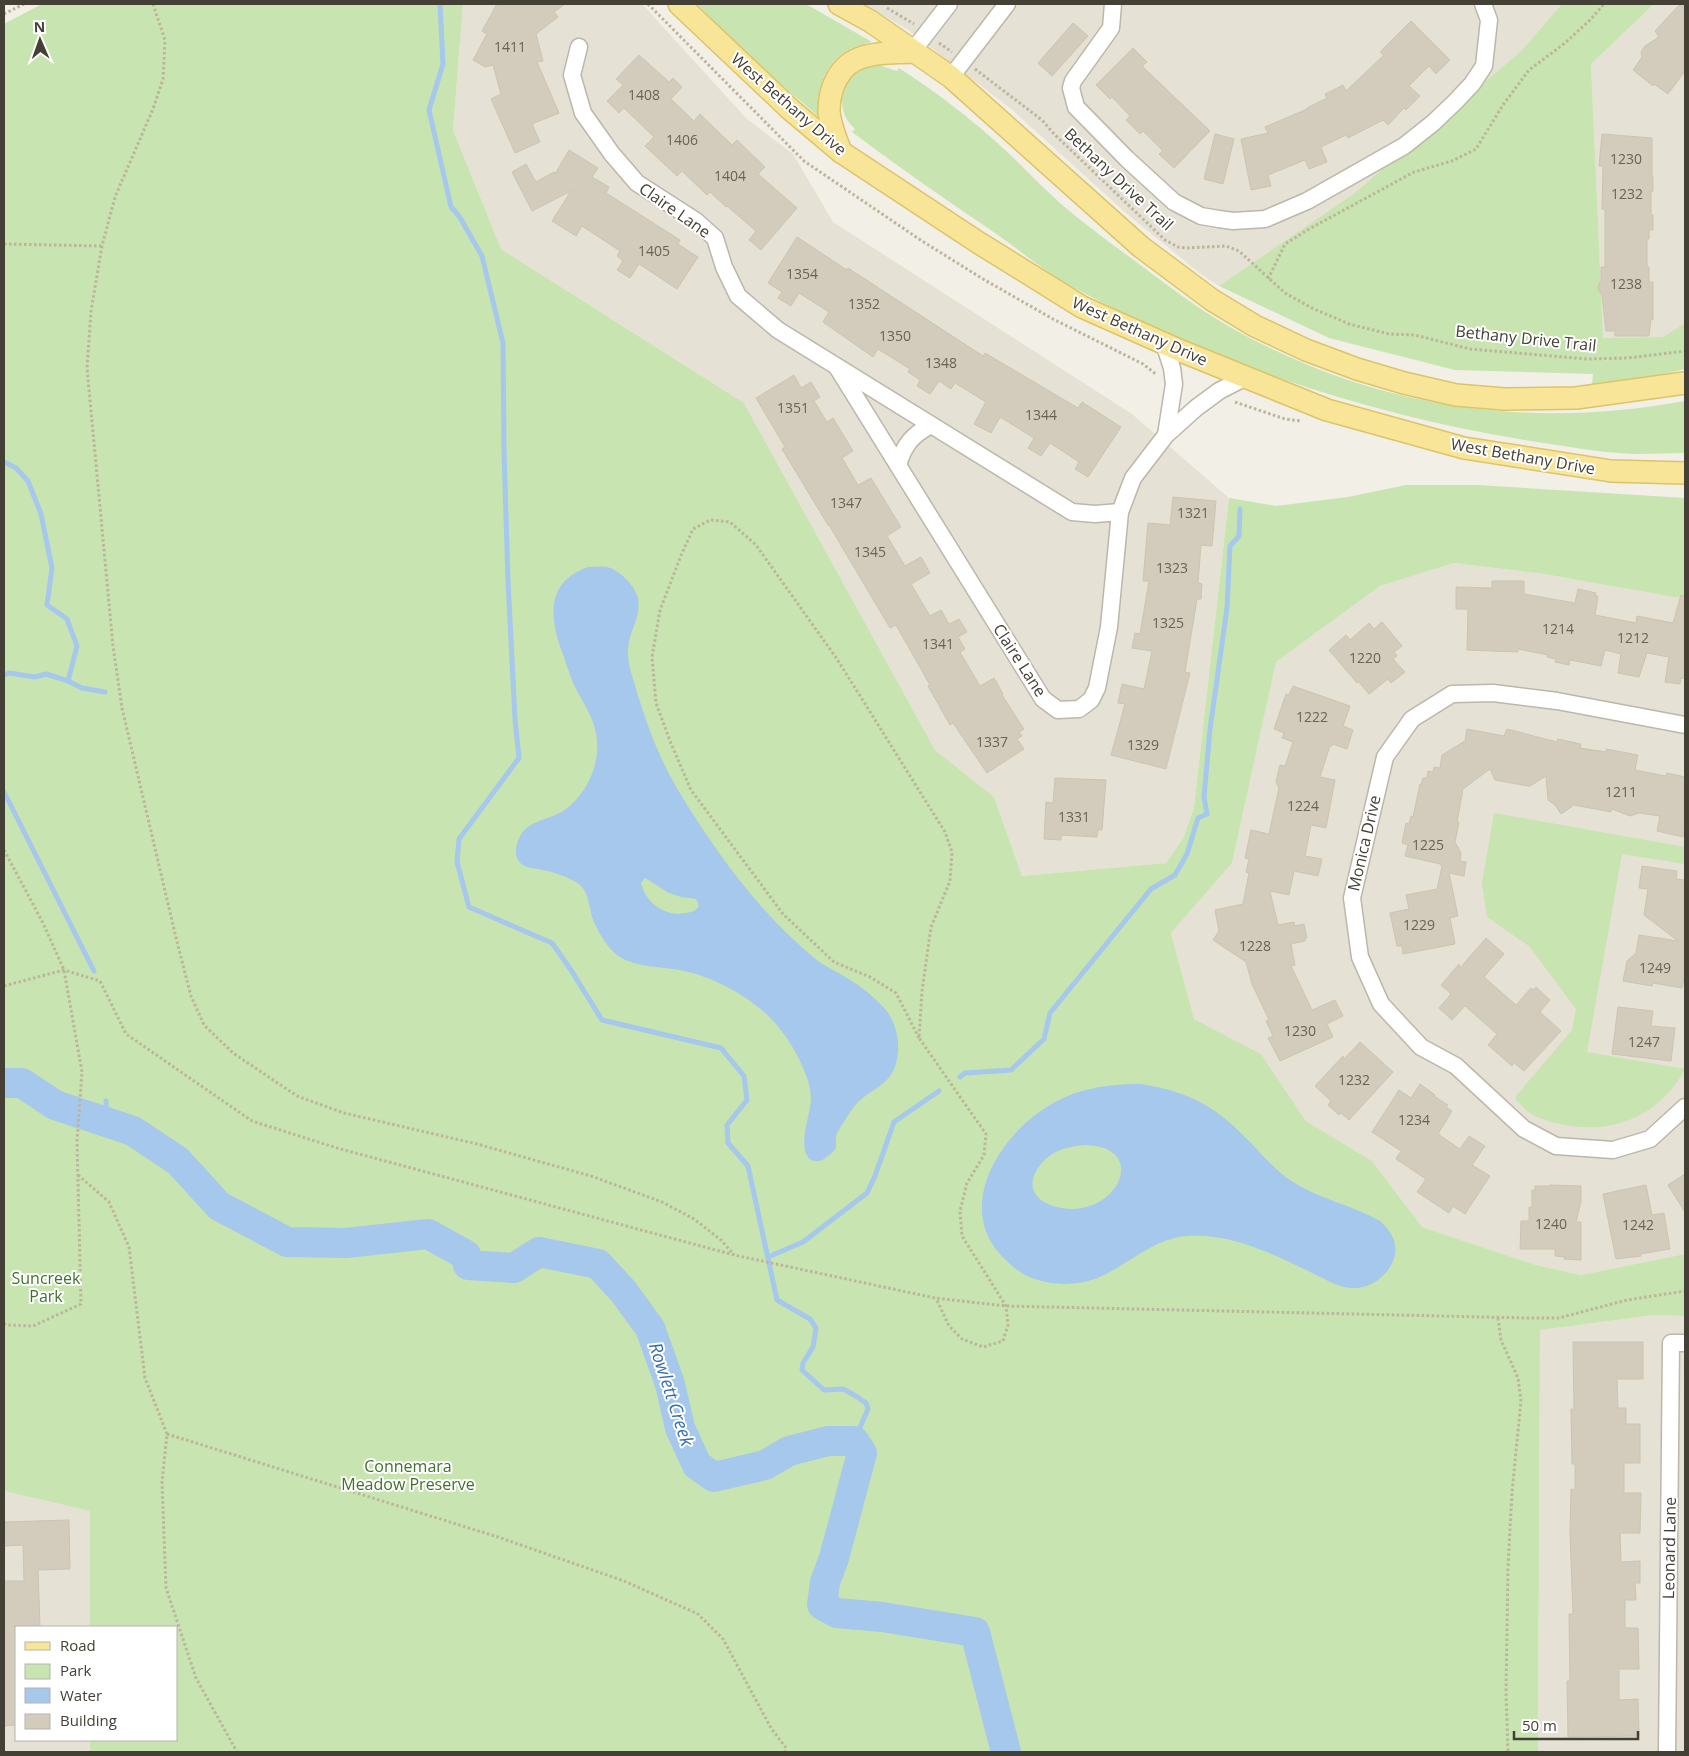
<svg xmlns="http://www.w3.org/2000/svg" width="1689" height="1756" font-family="'Open Sans',sans-serif">
<style>
.residential{fill:#e5e1d4}
.green{fill:#c8e4b0}
.water{fill:#a5c8ec;fill-rule:evenodd}
.lines{fill:none;stroke-linecap:round;stroke-linejoin:round}
.stream{stroke:#a5c8ec;stroke-width:5}
.river{stroke:#a5c8ec;stroke-width:30}
.building{fill:#d3ccbc;stroke:#cdc4af}
.minor-casing{stroke:#bdb7a9;stroke-width:19}
.major-casing{stroke:#dcc469;stroke-width:24}
.path{stroke:#bdb49b;stroke-width:3;stroke-dasharray:2.5 2.5;stroke-linecap:butt}
.minor{stroke:#fff;stroke-width:16}
.major{stroke:#f8e598;stroke-width:21}
.labels{text-anchor:middle;dominant-baseline:central;stroke-width:4;stroke-linejoin:round;paint-order:stroke}
.number-label{font-size:14px;fill:#686357}
.street-label{font-size:16px;fill:#444035;stroke:#fff}
.park-label{font-size:16px;fill:#40722c;stroke:#fff}
.water-label{font-size:18px;font-style:italic;fill:#356ea9;stroke:#fff}
</style>
<rect width="100%" height="100%" fill="#f2efe6"/>
<!-- residential -->
<g class="residential">
<path d="M463,4H642L747,119L793,154L833,222L1132,414L1229,498L1194,807L1184,837L1166,863L1022,876L994,797L935,750L744,403L501,249L453,130Z"/>
<path d="M863,4H1562L1521,51L1352,195L1219,286L1202,275L1127,214L1010,108L907,29Z"/>
<path d="M1654,4H1685V323L1663,337L1603,338L1591,64Z"/>
<path d="M1454,563L1544,574L1685,599V1254L1581,1275L1536,1265L1422,1227L1372,1161L1306,1121L1261,1054L1194,1019L1171,933L1232,863L1276,662L1380,586Z"/>
<path d="M1654,1315L1685,1316V1752H1538L1540,1330Z"/>
<path d="M4,1491L91,1511L90,1627H16V1740H90V1752H4Z"/>
</g>
<!-- green -->
<g class="green">
<path d="M42,4H463L453,130L501,249L744,403L935,750L994,797L1022,876L1166,863L1184,837L1194,807L1229,498L1276,506L1348,497L1406,485H1478L1685,498V599L1544,574L1454,563L1380,586L1276,662L1232,863L1171,933L1194,1019L1261,1054L1306,1121L1372,1161L1422,1227L1536,1265L1581,1275L1685,1254V1316L1654,1315L1540,1330L1538,1752H90V1740H176V1627H90V1511L4,1491V24Z"/>
<path d="M697,4H806L872,42C865,44 859,45 852,48C826,60 816,87 819,114L818,116L756,63Z"/>
<path d="M1562,4H1654L1591,64L1603,338L1663,337L1685,323V369L1634,381L1592,385L1593,374L1455,370L1329,338L1219,286L1352,195L1521,51Z"/>
<path d="M878,65L897,71L899,68C936,92 972,119 1005,150C1026,169 1045,191 1067,209C1087,226 1109,242 1131,258C1163,282 1195,307 1230,327C1372,408 1526,430 1685,401V453C1669,453 1652,454 1635,454C1600,453 1565,446 1531,441C1371,416 1211,363 1069,285C1044,271 1021,251 998,235C949,202 900,168 852,132L855,129C829,106 845,68 878,65Z"/>
<path d="M1494,813L1685,847V864L1622,854L1587,1052L1685,1069C1661,1113 1619,1133 1570,1126C1557,1123 1542,1121 1530,1113C1525,1110 1521,1104 1516,1100V1096L1572,1030L1576,1009L1529,946L1487,917L1482,883Z"/>
</g>
<!-- water -->
<g class="water">
<path d="M588,567C594,567 601,566 607,567C619,570 633,584 637,595C644,615 627,632 628,653C628,665 633,678 636,689C647,725 659,758 678,790C715,851 757,910 812,956C823,966 836,971 847,978C861,986 874,997 885,1009C897,1023 901,1045 896,1063C892,1083 872,1089 858,1102C850,1111 843,1123 837,1133L836,1137V1148C831,1155 817,1168 808,1157C798,1144 811,1113 811,1098C811,1076 791,1041 776,1024C753,998 715,977 680,970C662,967 632,967 617,955C608,948 600,935 595,924C588,910 591,891 576,882C567,877 554,872 543,870C534,868 522,869 517,858C515,853 516,846 518,841C525,819 550,821 566,809C587,793 599,766 597,741C596,720 583,703 574,685C570,676 567,666 564,657C550,621 543,583 588,567ZM645,878L669,893L681,897L696,899L699,906C696,911 692,912 686,913C666,917 646,904 641,883Z"/>
<path d="M1141,1084C1193,1093 1215,1106 1252,1144C1263,1156 1274,1168 1287,1178C1315,1198 1350,1204 1380,1221C1390,1230 1397,1240 1395,1254C1392,1273 1371,1290 1351,1288C1336,1287 1320,1276 1306,1270C1269,1252 1229,1233 1187,1236C1156,1238 1132,1261 1106,1274C1084,1286 1055,1287 1032,1278C1019,1273 1009,1264 999,1253C956,1203 1002,1133 1050,1105C1078,1088 1108,1084 1141,1084ZM1085,1145C1153,1146 1115,1225 1053,1206C1022,1196 1030,1169 1052,1154C1062,1148 1074,1146 1085,1145Z"/>
</g>
<g class="lines">
<!-- stream -->
<g class="stream">
<path d="M440,4L443,64L429,110L451,207L459,216L482,256L503,343L504,451L508,581L515,719L519,758L459,839L457,862L469,907L552,943L571,970L602,1020L721,1048L744,1076L747,1100L727,1125L728,1143L748,1166L777,1300L810,1319L816,1328L813,1347L803,1363L802,1370L824,1390L843,1389L856,1396L866,1403L868,1409L854,1441"/>
<path d="M4,462L16,468L28,481L41,514L52,568L47,605L67,619L77,646L68,681"/>
<path d="M4,675L9,673L35,677L46,674L68,681L82,688L105,692"/>
<path d="M4,792L94,971"/>
<path d="M960,1077L965,1073L1011,1070L1044,1039L1050,1013L1151,889L1175,875L1187,854L1198,818L1207,814L1204,797L1210,729L1227,608L1230,546L1239,536L1240,509"/>
<path d="M106,1101L107,1123"/>
<path d="M768,1257L803,1242L867,1193L875,1176L894,1122L939,1091"/>
</g>
<!-- river -->
<path class="river" d="M4,1083H22L55,1105L133,1131L178,1161L219,1206L287,1242L346,1243L428,1234L466,1255L468,1265L514,1268L539,1252L598,1264L623,1291L650,1328L670,1384L680,1428L697,1465L714,1477L765,1465L789,1451L828,1441H854L862,1453L834,1558L825,1582L822,1605L837,1613L882,1617L975,1632L1006,1752"/>
</g>
<!-- building -->
<g class="building">
<path d="M497,4H565L554,12L558,17L536,34L543,61L537,62L559,113L532,124L540,142L515,153L491,99L501,94L493,65L485,67L473,60L487,34L482,31Z"/>
<path d="M1680,4H1685V71L1668,94L1654,84L1653,86L1633,70L1642,57L1641,52L1645,46L1659,37L1655,31Z"/>
<path d="M1411,21L1450,60L1436,74L1429,66L1409,86L1420,96L1406,110L1404,108L1388,125L1383,120L1348,138L1346,135L1321,147L1327,162L1309,169L1305,160L1268,175L1271,186L1251,190L1241,139L1268,133L1265,127L1307,109V108L1327,98L1325,94L1343,85L1346,91L1384,55L1380,52Z"/>
<path d="M1073,23L1088,36L1052,76L1038,63Z"/>
<path d="M1133,48L1147,62L1142,66L1210,131L1174,168L1159,154L1163,151L1143,131L1140,134L1126,120L1130,116L1112,97L1110,99L1096,85Z"/>
<path d="M639,55L669,82L673,78L682,87L671,99L694,121L700,114L732,145L737,140L765,167L758,174L797,208L761,250L749,240L756,231L727,206L726,207L710,192L707,195L682,171L677,176L645,146L654,137L624,108L619,113L607,101L623,85L616,79Z"/>
<path d="M1215,134L1234,139L1223,184L1204,179Z"/>
<path d="M1602,134L1652,138V177H1653V191H1651V215H1653V230H1649V239H1647V267H1649V282H1653V320L1651,319L1649,336H1615V331H1606L1602,295L1598,289V286L1601,280V267H1605V210L1602,209L1603,166H1599Z"/>
<path d="M569,150L598,168L592,177L609,187L606,193L680,240L678,244L698,257L677,289L639,264L630,278L617,270L623,261L617,256L620,251L582,226L576,236L552,221L571,191L532,211L512,172L526,164L536,182L554,172L555,174Z"/>
<path d="M797,237L847,270L848,268L983,356L985,353L1078,408L1082,402L1121,427L1088,477L1075,469L1079,462L1050,443L1041,456L1028,448L1034,438L1000,417L991,433L974,424L986,402L955,383L951,389L939,381L930,394L917,386L920,380L908,372L910,369L878,349L873,357L823,322L829,312L799,293L791,306L778,298L782,292L768,283Z"/>
<path d="M794,375L801,388L811,382L820,397L814,401L827,422L833,418L853,451L842,458L858,485L871,478L901,527L887,536L905,566L921,557L930,573L911,584L930,616L941,610L949,624L959,619L967,632L958,637L965,649L960,652L980,686L994,678L1003,694L1002,695L1024,729L1019,732L1022,736L1017,739L1024,749L987,773L953,723L950,725L928,686L930,685L896,625L890,628L829,525H828L782,449L785,447L756,398Z"/>
<path d="M1173,497L1216,501L1212,546L1201,545L1198,583L1202,584L1201,599H1197L1185,672L1190,673L1166,769L1111,755L1125,704L1118,703L1122,684L1144,689L1152,651L1132,648L1135,633L1140,634L1149,581H1143L1148,523L1170,525Z"/>
<path d="M1492,581H1524V594L1575,603L1578,589L1596,593L1595,596H1598L1595,615L1636,623L1637,616L1673,623L1681,595L1685,596V679L1681,678L1680,684L1665,682L1669,657L1647,653L1639,677L1618,673L1621,654L1605,650L1601,666L1570,660L1569,665L1555,662L1556,659L1547,657L1548,655L1518,649V652L1467,650L1468,609H1456V587L1492,588Z"/>
<path d="M1382,622L1402,646L1394,652L1397,656L1393,659L1405,672L1391,683L1388,679L1369,694L1358,681L1357,683L1329,650L1346,635L1350,640L1369,623L1374,629Z"/>
<path d="M1293,686L1350,706L1343,726L1353,730L1347,749L1333,744L1332,746H1330L1320,777L1335,780L1326,828L1311,825L1305,856L1322,859L1318,876L1294,871L1289,895L1270,891L1278,925L1294,922L1295,926L1304,924L1307,938H1305V941L1291,944L1295,965L1291,966L1312,1010L1335,1000L1343,1016L1327,1024L1333,1037L1280,1061L1268,1038L1273,1036L1266,1021L1269,1020L1252,984L1246,962L1213,940L1219,931L1215,910L1243,904L1249,873L1246,872L1249,859L1245,858L1251,830L1269,834L1279,788L1276,782L1280,765L1285,766L1293,742L1282,738L1284,733L1274,729L1286,694L1289,695Z"/>
<path d="M1467,729L1504,736L1507,729L1557,742L1558,739L1581,744L1580,748L1606,752V749L1638,755L1635,770L1666,776L1667,773L1685,777V825L1683,837L1657,831L1660,816L1639,813L1630,816L1612,809L1611,812L1574,805L1561,814L1555,805L1548,800L1546,776L1530,786H1528L1495,780L1490,769L1463,789L1457,822H1459L1455,842L1461,853L1460,861L1466,862L1464,876L1449,873L1458,916L1450,918L1455,944L1403,954L1402,946H1397L1390,913L1409,909L1406,895L1437,889L1442,866L1440,864L1405,856L1408,845L1402,843L1406,823L1409,824L1411,816L1413,817L1420,784L1421,785L1423,778H1427L1428,771L1433,772L1434,767L1440,768L1442,755L1465,741Z"/>
<path d="M1055,778L1106,780L1102,830H1098L1097,837L1061,835V840L1044,839L1046,802L1053,803Z"/>
<path d="M1642,866L1677,871L1676,879L1685,880V973L1682,988L1653,983L1652,986L1623,981L1627,961L1636,953L1639,935L1678,941L1644,915L1648,889L1639,888Z"/>
<path d="M1486,938L1504,954L1484,977L1516,1005L1531,988L1533,990L1536,987L1550,1000L1540,1012L1561,1031L1524,1071L1514,1063L1512,1066L1488,1045L1497,1034L1465,1006L1452,1020L1439,1008L1451,994L1441,985L1459,964L1460,968Z"/>
<path d="M1618,1007L1653,1011L1651,1026L1675,1028L1671,1061L1612,1054Z"/>
<path d="M1360,1042L1393,1072L1349,1120L1341,1113L1339,1115L1328,1105L1331,1101L1315,1086L1343,1056L1344,1059Z"/>
<path d="M1420,1084L1435,1095L1434,1096L1448,1105L1446,1107L1452,1111L1438,1134L1460,1149L1469,1136L1485,1146L1472,1165L1490,1176L1465,1214L1453,1206L1449,1213L1417,1192L1426,1179L1396,1159L1401,1151L1372,1132L1399,1090L1411,1098Z"/>
<path d="M1685,1174V1212L1668,1185Z"/>
<path d="M1550,1185L1581,1186V1202L1576,1222H1581V1260L1564,1259L1565,1257L1555,1256V1249H1520L1521,1221H1529V1207H1532V1190H1535V1186H1550Z"/>
<path d="M1646,1185L1652,1215L1664,1213L1670,1249L1640,1254L1641,1256L1616,1259L1603,1194Z"/>
<path d="M1573,1342H1643V1379H1617L1618,1408H1626V1424H1640V1463H1624V1493H1641L1640,1533H1620L1621,1562L1640,1561V1583H1635L1636,1600H1625V1628H1638L1639,1669H1619V1700L1638,1699L1639,1736L1568,1737L1567,1681H1570L1569,1614H1573L1570,1533L1571,1489L1575,1490V1464H1572L1571,1409H1574Z"/>
<path d="M69,1520L70,1569L38,1570L40,1626L16,1627V1725L4,1726V1581H24L23,1545L4,1546V1522Z"/>
</g>
<g class="lines">
<!-- minor casing -->
<g class="minor-casing">
<g id="minor">
<path d="M1113,4L1111,28L1073,81L1071,88L1076,107L1127,159L1174,202L1201,216L1219,219L1233,221L1265,219L1307,201L1404,146L1433,123L1455,102L1472,84L1484,66L1489,20L1483,4"/>
<path d="M579,47L572,75L583,113L612,154L637,183L696,221L715,238L724,267L738,296L778,330L1072,512L1095,514L1120,512"/>
<path d="M912,52L949,4"/>
<path d="M951,77L1007,4"/>
<path d="M1164,343L1172,368L1174,384L1166,435"/>
<path d="M837,367L1043,699L1058,710L1079,709L1091,700L1097,688L1109,627L1120,512L1133,478L1166,435L1196,408L1219,391L1246,377"/>
<path d="M898,465C904,445 912,435 931,425"/>
<path d="M1685,725L1557,701L1493,693L1452,694L1412,719L1385,757L1352,898L1360,957L1381,1004L1421,1047L1456,1066L1524,1129L1556,1146L1613,1150L1650,1139L1685,1107"/>
<path d="M1667,1752L1671,1343H1685"/>
</g>
</g>
<!-- major casing -->
<g class="major-casing">
<g id="major">
<path d="M679,4L791,110L841,152L979,243L1082,307L1181,351L1327,410L1464,448L1611,471L1685,473"/>
<path d="M839,4L870,21L951,77L1141,247L1212,300L1255,326L1306,350L1357,369L1404,383L1456,395L1504,399L1576,398L1685,383"/>
<path d="M841,152C836,139 830,125 829,111C829,88 839,64 863,57C878,52 896,53 912,52"/>
</g>
</g>
<!-- path -->
<g class="path">
<path d="M153,4L165,40L163,79L153,109L115,197L102,246L91,311L87,368L113,646L122,708L177,942L191,996L204,1025L233,1053L297,1096L344,1113L477,1144L591,1176L662,1202L694,1219L721,1240L734,1255"/>
<path d="M648,4L804,161L922,241L983,279L1053,319L1143,364L1157,375"/>
<path d="M887,8L914,24"/>
<path d="M4,14L24,4"/>
<path d="M939,43L952,52"/>
<path d="M975,69L1042,120L1054,134L1165,240L1178,247L1186,248L1226,246L1239,251L1285,293L1312,308L1349,324L1389,334L1415,335L1470,349L1587,359L1628,358L1685,351"/>
<path d="M4,244L102,246"/>
<path d="M1268,279L1285,244L1309,229L1414,172L1452,161L1476,149L1503,105L1529,70L1565,43L1590,20L1604,4"/>
<path d="M1235,402L1285,419L1301,421"/>
<path d="M4,850L43,923L64,970L82,1072L77,1141L81,1304L33,1326L6,1325L4,1324"/>
<path d="M4,986L64,970L100,981L126,1034L252,1121L337,1148L734,1255L935,1298L1006,1306L1528,1318H1559L1627,1300L1685,1291"/>
<path d="M919,1038L896,993L870,977L834,962L783,914L691,790L670,741L656,703L652,657L660,610L682,553L693,529L710,520L730,522L756,545L837,659L945,832L952,852L950,881L931,927L922,991L919,1038L986,1134L984,1155L967,1183L960,1211L962,1236L1006,1306L1008,1325L1003,1341L983,1347L962,1339L949,1326L936,1298"/>
<path d="M78,1175L109,1202L129,1247L145,1378L167,1434L162,1482L166,1588L196,1678L237,1752"/>
<path d="M1498,1318L1501,1340L1518,1378L1521,1401L1512,1492L1508,1567L1506,1692L1508,1752"/>
<path d="M167,1434L498,1537L624,1581L698,1614L723,1639L771,1728L786,1748L785,1752"/>
</g>
<!-- minor -->
<use href="#minor" class="minor"/>
<!-- major -->
<use href="#major" class="major"/>
</g>
<g class="labels">
<!-- number labels -->
<g class="number-label">
<text x="510" y="46">1411</text>
<text x="644" y="94">1408</text>
<text x="682" y="139">1406</text>
<text x="1626" y="158">1230</text>
<text x="730" y="175">1404</text>
<text x="1627" y="193">1232</text>
<text x="654" y="250">1405</text>
<text x="802" y="273">1354</text>
<text x="1626" y="283">1238</text>
<text x="864" y="303">1352</text>
<text x="895" y="335">1350</text>
<text x="941" y="362">1348</text>
<text x="793" y="407">1351</text>
<text x="1041" y="414">1344</text>
<text x="846" y="502">1347</text>
<text x="1193" y="512">1321</text>
<text x="870" y="551">1345</text>
<text x="1172" y="567">1323</text>
<text x="1168" y="622">1325</text>
<text x="1558" y="628">1214</text>
<text x="1633" y="637">1212</text>
<text x="938" y="643">1341</text>
<text x="1365" y="657">1220</text>
<text x="1312" y="716">1222</text>
<text x="992" y="741">1337</text>
<text x="1143" y="744">1329</text>
<text x="1621" y="791">1211</text>
<text x="1303" y="805">1224</text>
<text x="1074" y="816">1331</text>
<text x="1428" y="844">1225</text>
<text x="1419" y="924">1229</text>
<text x="1255" y="945">1228</text>
<text x="1655" y="967">1249</text>
<text x="1300" y="1030">1230</text>
<text x="1644" y="1041">1247</text>
<text x="1354" y="1079">1232</text>
<text x="1414" y="1119">1234</text>
<text x="1551" y="1223">1240</text>
<text x="1638" y="1224">1242</text>
</g>
<!-- street labels -->
<g class="street-label">
<text transform="translate(789 104) rotate(41)">West Bethany Drive</text>
<text transform="translate(1119 179) rotate(43)">Bethany Drive Trail</text>
<text transform="translate(675 210) rotate(35)">Claire Lane</text>
<text transform="translate(1140 331) rotate(24)">West Bethany Drive</text>
<text transform="translate(1526 338) rotate(6)">Bethany Drive Trail</text>
<text transform="translate(1523 456) rotate(10)">West Bethany Drive</text>
<text transform="translate(1020 660) rotate(57)">Claire Lane</text>
<text transform="translate(1364 843) rotate(-77)">Monica Drive</text>
<text transform="translate(1669 1548) rotate(-89)">Leonard Lane</text>
</g>
<!-- park labels -->
<g class="park-label">
<text x="46" y="1278">Suncreek<tspan x="46" dy="18">Park</tspan></text>
<text x="408" y="1466">Connemara<tspan x="408" dy="18">Meadow Preserve</tspan></text>
</g>
<!-- water labels -->
<g class="water-label">
<text transform="translate(672 1394) rotate(72)">Rowlett Creek</text>
</g>
</g>
<!-- border -->
<rect width="1689" height="1756" fill="none" stroke="#444035" stroke-width="10"/>
<!-- legend -->
<rect x="15" y="1626" width="162" height="115" fill="#ffffff" stroke="#b4b3ae"/>
<rect x="25" y="1642" width="25" height="8" fill="#f8e598" stroke="#b4b3ae"/>
<text x="60" y="1651" font-size="15" fill="#444035">Road</text>
<rect x="25" y="1664" width="25" height="15" fill="#c8e4b0" stroke="#b4b3ae"/>
<text x="60" y="1676" font-size="15" fill="#444035">Park</text>
<rect x="25" y="1688" width="25" height="15" fill="#a5c8ec" stroke="#b4b3ae"/>
<text x="60" y="1701" font-size="15" fill="#444035">Water</text>
<rect x="25" y="1714" width="25" height="15" fill="#d3ccbc" stroke="#b4b3ae"/>
<text x="60" y="1726" font-size="15" fill="#444035">Building</text>
<!-- north arrow -->
<g transform="translate(40 40) rotate(358)" stroke="#ffffff" stroke-width="4" paint-order="stroke">
<path d="M0-4L9 19L0 12L-9 19Z" fill="#444035"/>
<text y="-8" font-size="14" font-weight="bold" text-anchor="middle" fill="#444035">N</text>
</g>
<!-- scale -->
<path d="M1514 1731v8h124v-8" fill="none" stroke="#444035" stroke-width="2.5"/>
<text x="1522" y="1731" font-size="15" fill="#444035" stroke="#ffffff" stroke-width="4" paint-order="stroke">50 m</text>
</svg>
